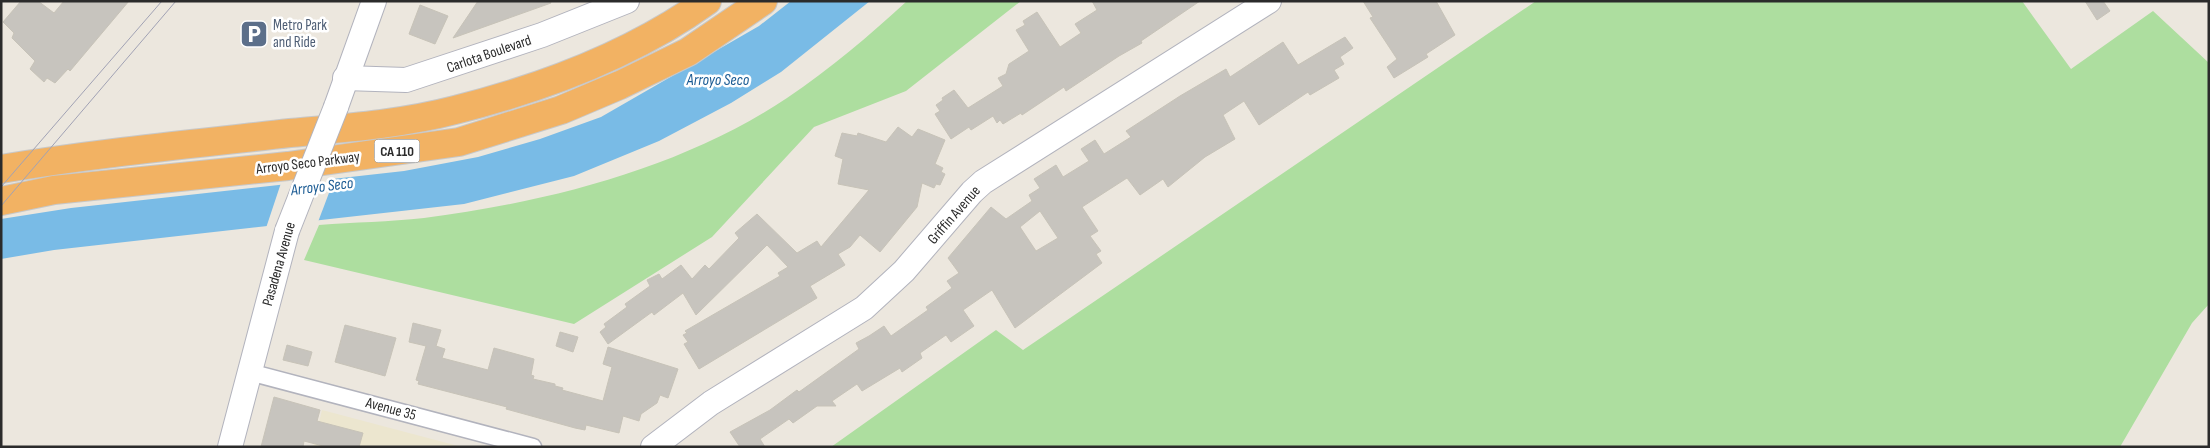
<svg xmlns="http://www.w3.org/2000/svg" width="2210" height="448" font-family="'Sofia Sans Condensed',sans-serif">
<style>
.education{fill:#ece6cf}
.green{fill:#adde9f}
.water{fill:#79bbe6}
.pier{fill:#ece7de}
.building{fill:#c7c4be;stroke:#c7c3b8;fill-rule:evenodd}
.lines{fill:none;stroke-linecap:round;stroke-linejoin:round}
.street-casing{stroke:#b2b3bd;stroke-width:19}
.secondary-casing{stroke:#b2b3bd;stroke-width:26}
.highway-casing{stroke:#c8c8c8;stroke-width:30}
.street{stroke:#fff;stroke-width:16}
.secondary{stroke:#fff;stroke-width:24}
.highway{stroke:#f2b263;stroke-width:28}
.tram{stroke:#a1a2b4;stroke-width:1}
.secondary-bridge-casing{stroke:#b2b3bd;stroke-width:26;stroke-linecap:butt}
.secondary-bridge{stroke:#fff;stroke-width:24}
.labels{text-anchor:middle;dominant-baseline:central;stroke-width:5;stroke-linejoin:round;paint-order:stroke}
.shield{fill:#fff;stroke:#6b6b6b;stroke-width:1}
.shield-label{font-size:14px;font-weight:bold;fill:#2b2b2b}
.service-label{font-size:15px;fill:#4e5e75;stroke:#fff;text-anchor:start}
.street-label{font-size:15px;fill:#2b2b2b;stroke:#fff}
.water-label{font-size:16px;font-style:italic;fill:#185992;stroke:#fff}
</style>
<rect width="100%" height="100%" fill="#ece7de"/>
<!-- education -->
<path class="education" d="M322,410L462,447H313Z"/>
<!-- green -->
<g class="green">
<path d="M907,1H1021L906,91L814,127L712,237L574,324L304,260L319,225C354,222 390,222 424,218C549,202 682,168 787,98C830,69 869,36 907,1Z"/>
<path d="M1536,1H2022L2071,69L2153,11L2209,63V304L2192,323L2120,447H831L996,330L1023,350Z"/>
</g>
<!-- water -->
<path class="water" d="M791,1H870L781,72L731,103L659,141L574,176L464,204L54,250L1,259V219L71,208L404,171L478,157L540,139L601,117L759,26Z"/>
<!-- pier -->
<path class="pier" d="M335,177L318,222L266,228L281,183Z"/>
<!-- building -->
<g class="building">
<path d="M21,1H38L54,13L64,1H129L70,71L68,69L55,83L47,78L44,82L30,69L35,61L12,38L14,33L3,22Z"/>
<path d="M478,1H550L551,3L453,38Z"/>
<path d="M1092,1H1200L1141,41L1142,43L1119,56L1066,91L1064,87L1022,115L1021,113L1003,124L1000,120L997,123L993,116L971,130L969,127L951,139L935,114L940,111L936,105L943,100L942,98L954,90L968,108L1003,86L998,78L1006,74L1009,64L1029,51L1016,30L1025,25L1023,21L1037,12L1060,47L1081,33L1075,24L1097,10Z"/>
<path d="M1363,1H1436L1455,35L1426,54L1428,57L1394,78L1387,67L1397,59L1370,18L1373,17Z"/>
<path d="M2085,1H2103L2110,11L2097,20Z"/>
<path d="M420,5L448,16L435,44L409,34Z"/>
<path d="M1345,37L1353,48L1340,57L1344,64L1334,70L1339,78L1310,95L1308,92L1259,125L1244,101L1223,115L1235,139L1205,157L1168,187L1163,179L1140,195L1127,178L1082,207L1098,231L1090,236L1101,251L1096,254L1102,263L1015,328L992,290L963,310L974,326L951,342L946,335L920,353L922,358L902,372L900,368L862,391L857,384L832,401L836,406H817L793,423L789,419L760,439L765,447H740L730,432L770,410L797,390L799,392L859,349L856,343L869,336L884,326L891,336L928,310L926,307L952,288L947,281L959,273L948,258L991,207L1006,219L1032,201L1029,195L1040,188L1034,179L1056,165L1063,177L1089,161L1081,149L1095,140L1104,154L1131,137L1126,131L1180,96L1226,69L1230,77L1283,42L1298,65ZM1040,211L1058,238L1036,251L1020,227Z"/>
<path d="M898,127L912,137L918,129L945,140L935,164L943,168L941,172L945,174L940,185L936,184L934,188L922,183L917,207L880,252L860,235L850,247L838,254L845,265L810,286L817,298L699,369L684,344L688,342L683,335L687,333L685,331L780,276L778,273L788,267L767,245L696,315L683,293L654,315L652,312L608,344L600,332L606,327L604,324L627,307L625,304L650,286L647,280L659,274L662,279L681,265L692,279L705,265L709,269L739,238L735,233L757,214L797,253L817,241L821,247L869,190L838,184L843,159L835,156L842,133L857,136L858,133L886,142Z"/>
<path d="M413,323L441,330L436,346L445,349L442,358L488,370L494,348L534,359L531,375L534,376L533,379L555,384V386L563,388L562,390L603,401L612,367L603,364L608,347L678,369L668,398L660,395L657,403L641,414L639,421L623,416L619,433L586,425L585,430L575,428L506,409L507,407L418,384L419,381L416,380L426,346L409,342Z"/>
<path d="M345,325L396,338L385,376L335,362Z"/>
<path d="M560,332L578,337L573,352L556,346Z"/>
<path d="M287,345L312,352L308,366L283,360Z"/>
<path d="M274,397L320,410L317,421L363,433L359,447H327L304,441L303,447H261Z"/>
</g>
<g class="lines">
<!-- street casing -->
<g class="street-casing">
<path id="street" d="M249,372L533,447"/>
</g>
<!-- secondary casing -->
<g class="secondary-casing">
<g id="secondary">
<path d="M345,78L406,80L542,35L627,1"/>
<path d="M336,107L374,1"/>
<path d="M230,447L287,231"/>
<path d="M653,447L711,403L864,308L904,271L972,192L983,182L1269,1"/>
</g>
</g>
<!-- highway casing -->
<g class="highway-casing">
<g id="highway">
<path d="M1,169C97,153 194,144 290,133C345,128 402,124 455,110C543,88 632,55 707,1"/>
<path d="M1,201L54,190L288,166L459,142L561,110L620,85L688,52L763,1"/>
</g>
</g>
<!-- street -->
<use href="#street" class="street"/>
<!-- secondary -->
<use href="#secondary" class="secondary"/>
<!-- highway -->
<use href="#highway" class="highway"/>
<!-- tram -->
<g class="tram">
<path d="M1,187L162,1"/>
<path d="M1,206L176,1"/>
</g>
<!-- secondary-bridge casing -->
<g class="secondary-bridge-casing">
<path id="secondary-bridge" d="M287,231L336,107"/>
</g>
<!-- secondary-bridge -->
<use href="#secondary-bridge" class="secondary-bridge"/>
</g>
<!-- icons -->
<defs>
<g id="parking-square" transform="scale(1.4375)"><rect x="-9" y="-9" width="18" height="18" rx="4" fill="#5c6f8a" stroke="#fff"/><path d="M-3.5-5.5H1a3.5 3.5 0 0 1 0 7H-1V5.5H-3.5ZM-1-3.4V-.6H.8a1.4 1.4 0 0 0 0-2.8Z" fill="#fff"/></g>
</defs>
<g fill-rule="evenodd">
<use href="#parking-square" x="254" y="34"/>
</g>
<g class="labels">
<!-- shield labels -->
<rect class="shield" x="374.5" y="139.5" width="45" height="23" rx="4"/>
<g class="shield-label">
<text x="397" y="151">CA 110</text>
</g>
<!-- service labels -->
<g class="service-label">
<text x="273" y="25">Metro Park<tspan x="273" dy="17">and Ride</tspan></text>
</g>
<!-- street labels -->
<g class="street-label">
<text transform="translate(489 54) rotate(-19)">Carlota Boulevard</text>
<text transform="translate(308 163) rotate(-7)">Arroyo Seco Parkway</text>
<text transform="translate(954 215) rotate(-49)">Griffin Avenue</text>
<text transform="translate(279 264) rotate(-74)">Pasadena Avenue</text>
<text transform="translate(391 409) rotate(15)">Avenue 35</text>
</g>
<!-- water labels -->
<g class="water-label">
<text x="718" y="80">Arroyo Seco</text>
<text transform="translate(322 187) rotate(-7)">Arroyo Seco</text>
</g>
</g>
<!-- border -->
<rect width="2210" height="448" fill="none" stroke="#2b2b2b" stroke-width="5"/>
</svg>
